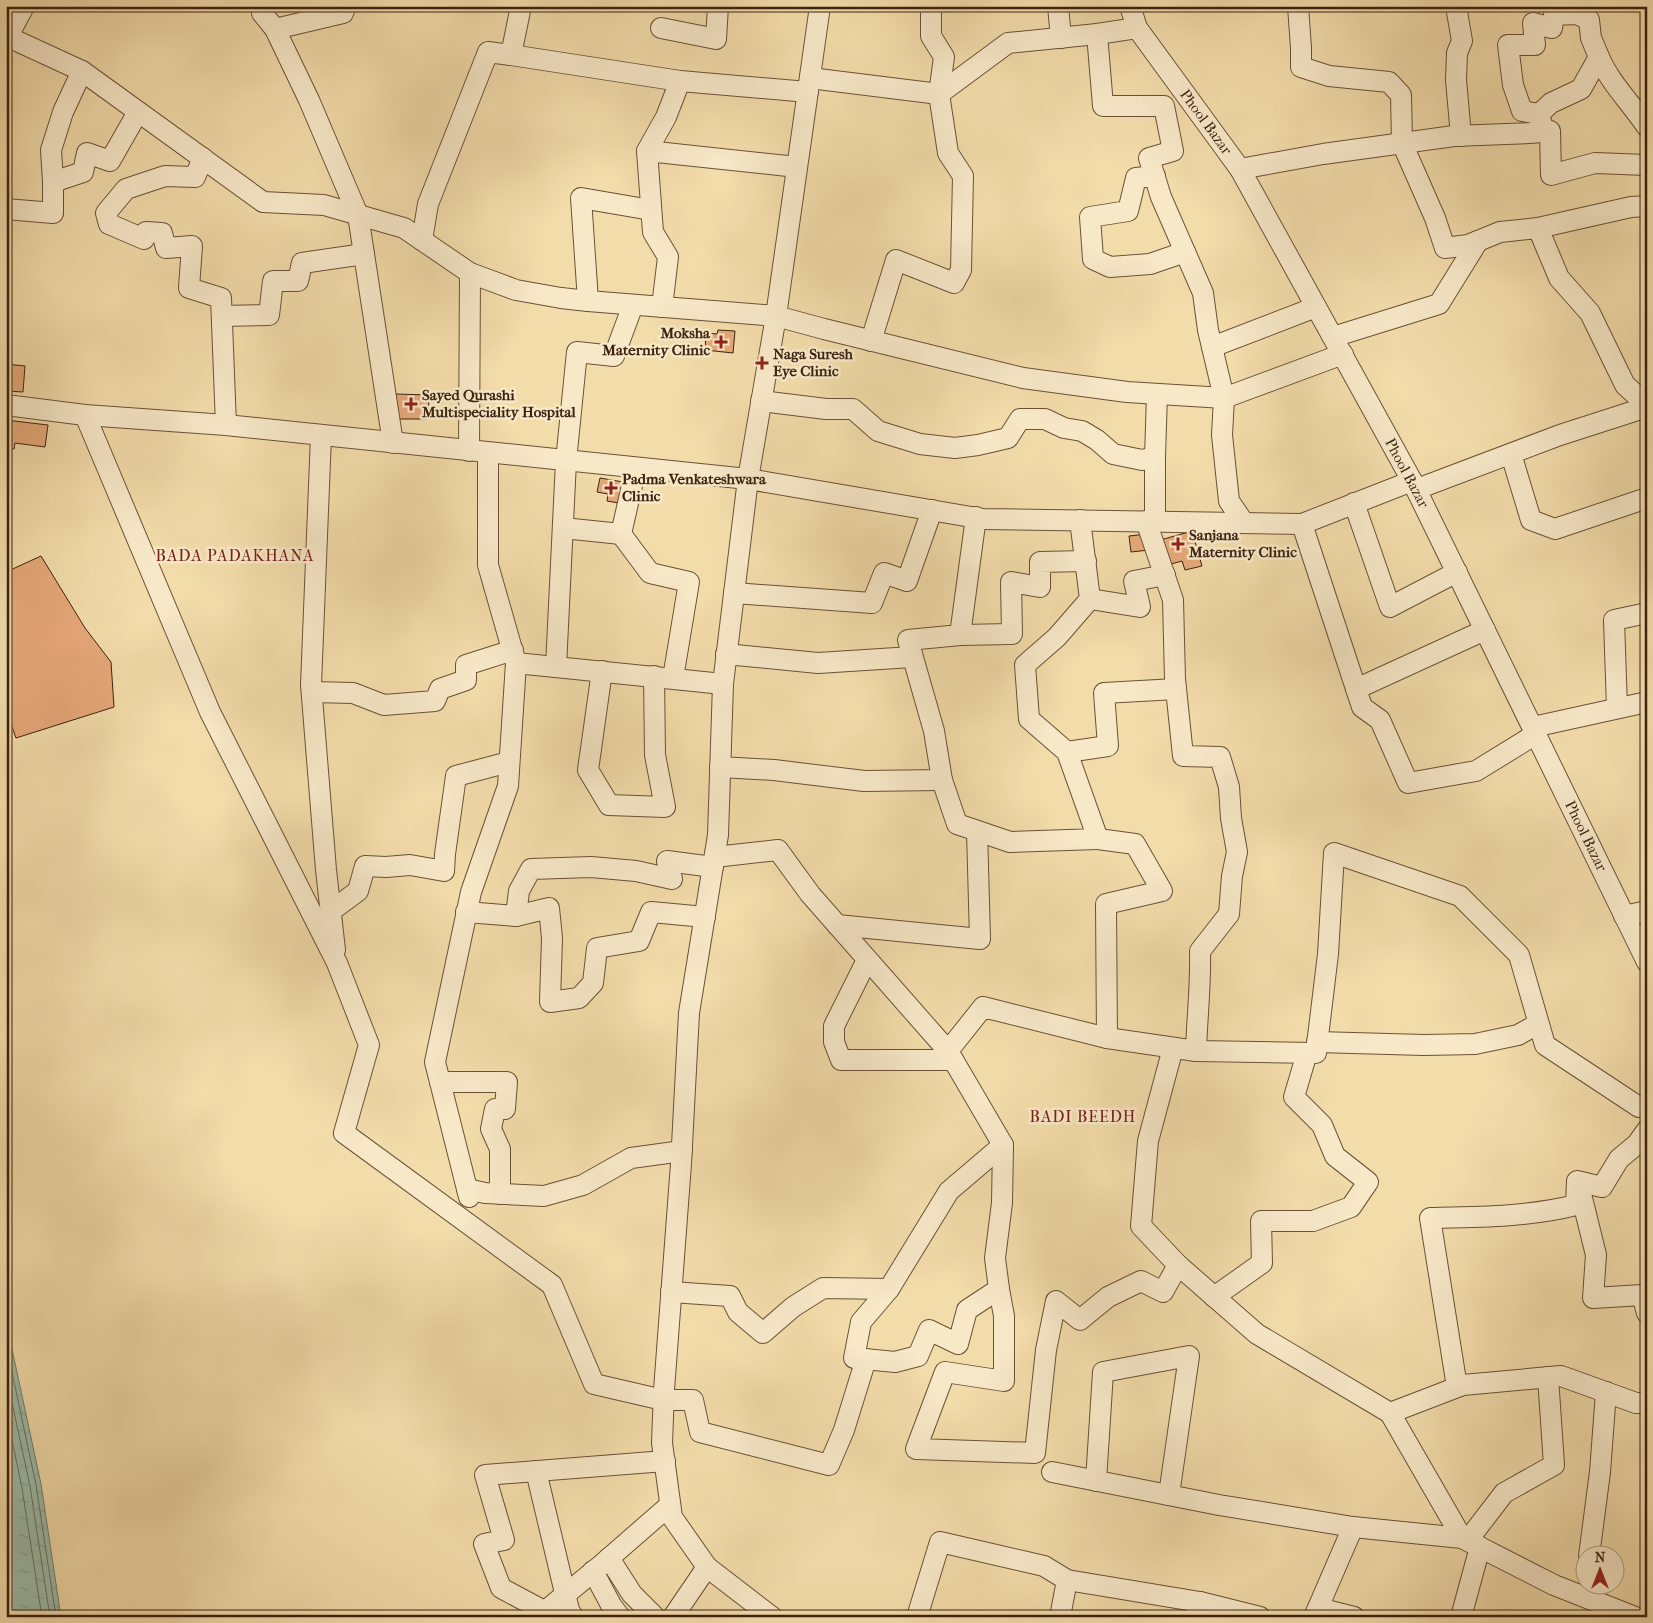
<svg xmlns="http://www.w3.org/2000/svg" width="1653" height="1623" font-family="'IM FELL French Canon',serif">
<style>
.water{fill:url(#water-ripples);stroke:#757e6d}
.lines{fill:none;stroke-linecap:round;stroke-linejoin:round}
.shore{stroke:#6c6f5e;stroke-width:1}
.building{fill:#e6a879;stroke:#3c2311}
.minor-casing{stroke:#6a5137;stroke-width:22}
.minor{stroke:#f7e8c8;stroke-width:20}
.poi-dot{fill:#8f2418;stroke:#f7e8c8;stroke-width:2}
.labels{text-anchor:middle;dominant-baseline:central;stroke-width:5;stroke-linejoin:round;paint-order:stroke}
.street-label{font-size:15px;fill:#3c2311;stroke:#f7e8c8}
.poi-label{font-size:15px;font-weight:bold;fill:#3c2311;stroke:#f7e8c8;text-anchor:start}
.neighbourhood-label{font-size:16px;letter-spacing:1px;fill:#7a1f14;stroke:#f7e8c8}
</style>
<defs>
<pattern id="water-ripples" width="26" height="14" patternUnits="userSpaceOnUse" patternTransform="scale(1.25)"><rect width="26" height="14" fill="#9bbbab"/><path d="M2 4q2-2 4 0t4 0M15 11q2-2 4 0t4 0" fill="none" stroke="#86a092"/></pattern>
</defs>
<rect width="100%" height="100%" fill="#f2dcaa"/>
<filter id="stains"><feTurbulence type="fractalNoise" baseFrequency=".004" numOctaves="4"/><feColorMatrix values="0 0 0 0 .2 0 0 0 0 .09 0 0 0 0 .02 0 0 0 .5 -.17"/></filter>
<radialGradient id="worn" r=".72"><stop offset=".6" stop-color="#630" stop-opacity="0"/><stop offset="1" stop-color="#630" stop-opacity=".3"/></radialGradient>
<!-- water -->
<path class="water" d="M6,1321L41,1484L61,1617H6Z"/>
<g class="lines">
<!-- shore -->
<g class="shore">
<path d="M6,1344L36,1485L56,1617"/>
<path d="M6,1375L30,1486L50,1617"/>
<path d="M6,1411L22,1488L42,1617"/>
</g>
</g>
<!-- building -->
<g class="building">
<path d="M718,330L735,331L733,353L705,350L706,333L717,334Z"/>
<path d="M6,364L25,366L23,392L6,391Z"/>
<path d="M395,394L429,395L428,419H395Z"/>
<path d="M6,420L48,425L45,447L15,443L14,449L6,448Z"/>
<path d="M600,478L629,483L625,504L607,501L608,494L597,492Z"/>
<path d="M1192,531L1202,566L1185,570L1182,561L1164,566L1157,541Z"/>
<path d="M1147,534L1149,550L1131,552L1129,536Z"/>
<path d="M41,556L85,628L111,662L114,707L16,738L6,710V572Z"/>
</g>
<g class="lines">
<!-- minor casing -->
<g class="minor-casing">
<g id="minor">
<path d="M261,6L262,13L275,29L309,100L358,215L393,443"/>
<path d="M1058,6L1061,38"/>
<path d="M1130,6L1137,28L1240,169L1412,481L1647,962"/>
<path d="M1298,6L1301,48V67L1329,76L1389,82L1401,95L1402,143L1435,218L1445,248L1468,245L1500,232L1538,228L1559,278L1590,313L1625,385L1636,395L1647,397"/>
<path d="M1456,6L1462,41L1457,53L1456,80L1461,136"/>
<path d="M661,28L716,39L718,6"/>
<path d="M275,29L343,13L346,6"/>
<path d="M1097,34L1103,106H1164L1173,151L1149,158L1161,197L1203,293L1208,330L1224,398L1222,435L1229,501L1244,523"/>
<path d="M6,36L82,71L263,202L324,205L404,228L470,273L516,290L561,298L588,301L776,316L824,329L1023,378L1127,392L1224,398L1343,354"/>
<path d="M6,40L24,6"/>
<path d="M511,55L680,81"/>
<path d="M810,78L939,94L1008,43L1097,34L1137,28"/>
<path d="M1539,114L1522,111L1513,85L1508,45H1535L1533,23L1552,28L1554,15L1577,14L1589,20L1591,38L1599,57"/>
<path d="M1542,125L1539,114L1551,103L1581,89L1599,57C1610,83 1631,103 1647,127"/>
<path d="M647,151L666,117L680,81L808,92"/>
<path d="M203,158L195,177L165,176L126,189L106,213L109,224L144,239L146,232L162,233L166,248L192,246L189,288L221,298L226,425"/>
<path d="M1240,169L1323,154L1454,136L1530,133L1550,131L1551,175L1595,163L1647,165"/>
<path d="M1155,176L1136,178L1128,211L1090,217L1093,259L1110,267L1150,264L1185,252"/>
<path d="M53,182L51,150L63,112L82,71"/>
<path d="M6,209L53,213V182L83,172L87,153L110,161L138,112"/>
<path d="M1538,228L1631,207L1647,206"/>
<path d="M422,240L428,204L488,52L511,55L521,6"/>
<path d="M588,301L581,198L651,210"/>
<path d="M662,307L668,257L653,232L647,151L797,167"/>
<path d="M222,316L269,315L273,281H298L302,263L364,254"/>
<path d="M1333,337L1439,304L1478,241"/>
<path d="M871,341L896,260L954,283L961,270L963,176L948,153L939,94L944,57L931,36V6"/>
<path d="M1212,347L1316,307"/>
<path d="M761,401L826,409H853L878,431L920,444L955,448L978,445L1008,438L1020,419H1045L1064,428L1082,431L1097,440L1113,454L1142,460L1155,457L1157,394"/>
<path d="M6,405L85,415L226,425L748,479L983,519L1302,524L1412,481"/>
<path d="M85,415L210,712L337,963L369,1045L344,1133L552,1285L594,1384L663,1400H693L700,1432L829,1465L844,1430L866,1359"/>
<path d="M321,436L311,685L326,870L335,950"/>
<path d="M469,451L470,273"/>
<path d="M488,453V565L516,663"/>
<path d="M1511,454L1531,520L1555,529L1647,498"/>
<path d="M1417,489L1560,435L1647,407"/>
<path d="M1354,503L1390,607L1457,572"/>
<path d="M1155,522V457"/>
<path d="M1302,524L1362,707L1380,720L1408,783L1476,771L1536,734"/>
<path d="M563,528L621,534L636,468"/>
<path d="M621,534L650,573L689,582L673,678"/>
<path d="M734,593L872,603L884,573L907,581L932,510"/>
<path d="M1090,599L1140,607L1134,581L1165,575"/>
<path d="M960,635L1012,634L1011,582L1040,587V562L1086,561"/>
<path d="M726,654L818,663L912,657"/>
<path d="M556,667L566,461L577,352L614,356L633,305"/>
<path d="M602,671L588,770L609,805L665,807L655,755L654,676"/>
<path d="M1356,689L1485,630"/>
<path d="M312,692L353,693L384,705L435,701L440,689L466,680V665L513,650"/>
<path d="M1617,708L1614,620L1647,613"/>
<path d="M1533,727L1647,702"/>
<path d="M1067,752L1108,746L1104,693L1176,689"/>
<path d="M720,767L774,770L864,781L942,780L934,731L908,640L960,635L976,517"/>
<path d="M942,780L957,824L1010,842L1098,839L1067,752L1029,719L1025,665L1057,637L1090,599L1080,520"/>
<path d="M1098,839L1135,844L1162,891L1106,904L1107,1038"/>
<path d="M715,857L778,850L810,894L948,1051L983,1007L1107,1038L1196,1051C1197,1018 1201,984 1200,951L1229,914L1232,876L1237,852L1231,818L1229,787L1220,757L1183,756L1175,679L1173,600L1146,521"/>
<path d="M331,911L358,891L365,866L386,867L410,865L444,871L445,854L456,776L509,762"/>
<path d="M466,912L516,916L519,891L531,869L591,867L636,871L672,879L667,861L713,867"/>
<path d="M516,916L549,908L552,938L550,1002L579,998L593,983L597,948L639,941L651,912L705,917"/>
<path d="M1624,916L1647,911"/>
<path d="M837,925L980,939L977,831"/>
<path d="M867,960L834,1026V1042L841,1060H953"/>
<path d="M1317,1042L1424,1045L1475,1044L1518,1035L1538,1024"/>
<path d="M1173,1048L1148,1141L1141,1226L1178,1265L1257,1334L1390,1413L1462,1538L1554,1585L1635,1617"/>
<path d="M1196,1051L1316,1053L1328,954L1334,853L1460,896L1519,955L1545,1045L1639,1107L1647,1105"/>
<path d="M440,1082H507L505,1109H495L491,1129L500,1149V1194"/>
<path d="M467,1189L485,1193L544,1196L583,1185L631,1158L682,1151"/>
<path d="M1580,1190L1596,1255L1593,1298L1642,1295L1647,1313"/>
<path d="M469,1197L435,1062L471,892L508,786L516,663L723,684"/>
<path d="M889,1289L861,1322L854,1358L895,1362L918,1356L929,1330L958,1344L967,1310L999,1289L995,1258L1002,1203L1003,1145"/>
<path d="M999,1289L1004,1316V1381L945,1372L916,1449L1035,1453L1046,1350L1056,1301L1080,1320L1108,1297L1141,1281L1163,1292L1178,1265"/>
<path d="M671,1292L730,1296L738,1312L763,1333L793,1307L823,1288L889,1289L949,1191L1003,1145L948,1051"/>
<path d="M1214,1297L1262,1263L1261,1221H1313L1351,1207L1368,1182L1335,1156L1322,1125L1294,1097L1307,1053"/>
<path d="M1457,1387L1430,1218C1479,1217 1528,1217 1576,1205L1577,1181L1602,1187L1619,1159L1637,1144L1647,1130"/>
<path d="M1390,1413L1463,1385L1561,1376L1636,1403H1647"/>
<path d="M536,1471L569,1610L573,1617"/>
<path d="M1052,1472L1219,1505L1353,1527L1462,1538"/>
<path d="M1096,1481L1103,1372L1189,1356L1169,1495"/>
<path d="M1468,1540L1504,1493L1554,1465L1548,1377"/>
<path d="M1589,1556L1600,1472L1606,1392"/>
<path d="M609,1558L632,1594L655,1617"/>
<path d="M593,1571L611,1605L620,1617"/>
<path d="M1067,1580L1200,1602L1195,1617"/>
<path d="M1200,1602L1260,1617"/>
<path d="M1318,1608L1354,1617"/>
<path d="M544,1611L501,1588L484,1544L504,1540L485,1475L665,1461"/>
<path d="M538,1617L600,1566L670,1505"/>
<path d="M673,1617L707,1567"/>
<path d="M772,1617L707,1567L672,1517L662,1443L664,1390L681,1164L689,1013L718,835L723,684L748,479L776,316L820,6"/>
<path d="M917,1617L940,1542L1044,1566L1067,1580L1060,1617"/>
<path d="M1314,1617L1353,1527"/>
<path d="M1461,1617L1480,1547"/>
</g>
</g>
<!-- minor -->
<use href="#minor" class="minor"/>
</g>
<!-- markers -->
<g class="poi-dot">
<path d="M718.5 334.5h5v5h5v5h-5v5h-5v-5h-5v-5h5z"/>
<path d="M759.5 355.5h5v5h5v5h-5v5h-5v-5h-5v-5h5z"/>
<path d="M408.5 396.5h5v5h5v5h-5v5h-5v-5h-5v-5h5z"/>
<path d="M608.5 480.5h5v5h5v5h-5v5h-5v-5h-5v-5h5z"/>
<path d="M1175.5 536.5h5v5h5v5h-5v5h-5v-5h-5v-5h5z"/>
</g>
<g class="labels">
<!-- street labels -->
<g class="street-label">
<text transform="translate(1206 122) rotate(54)">Phool Bazar</text>
<text transform="translate(1407 473) rotate(62)">Phool Bazar</text>
<text transform="translate(1586 836) rotate(64)">Phool Bazar</text>
</g>
<!-- poi labels -->
<g class="poi-label">
<text x="710" y="333" text-anchor="end">Moksha<tspan x="710" dy="17">Maternity Clinic</tspan></text>
<text x="773" y="354">Naga Suresh<tspan x="773" dy="17">Eye Clinic</tspan></text>
<text x="422" y="395">Sayed Qurashi<tspan x="422" dy="17">Multispeciality Hospital</tspan></text>
<text x="622" y="479">Padma Venkateshwara<tspan x="622" dy="17">Clinic</tspan></text>
<text x="1189" y="535">Sanjana<tspan x="1189" dy="17">Maternity Clinic</tspan></text>
</g>
<!-- neighbourhood labels -->
<g class="neighbourhood-label">
<text x="235" y="555">BADA PADAKHANA</text>
<text x="1083" y="1116">BADI BEEDH</text>
</g>
</g>
<!-- margin -->
<rect width="1653" height="1623" fill="none" stroke="#f2dcaa" stroke-width="25"/>
<rect x="8" y="8" width="1638" height="1608" fill="none" stroke="#3c2311" stroke-width="2.5"/>
<rect x="12" y="12" width="1628" height="1598" fill="none" stroke="#3c2311"/>
<!-- north arrow -->
<g transform="translate(1600 1570)"><circle r="24" fill="#f7e8c8" stroke="#ac997f"/>
<path d="M0-4L9 19L0 12L-9 19Z" fill="#8f2418"/>
<text y="-8" font-size="14" font-weight="bold" text-anchor="middle" fill="#3c2311">N</text>
</g>
<rect width="100%" height="100%" filter="url(#stains)"/>
<rect width="100%" height="100%" fill="url(#worn)"/>
</svg>
